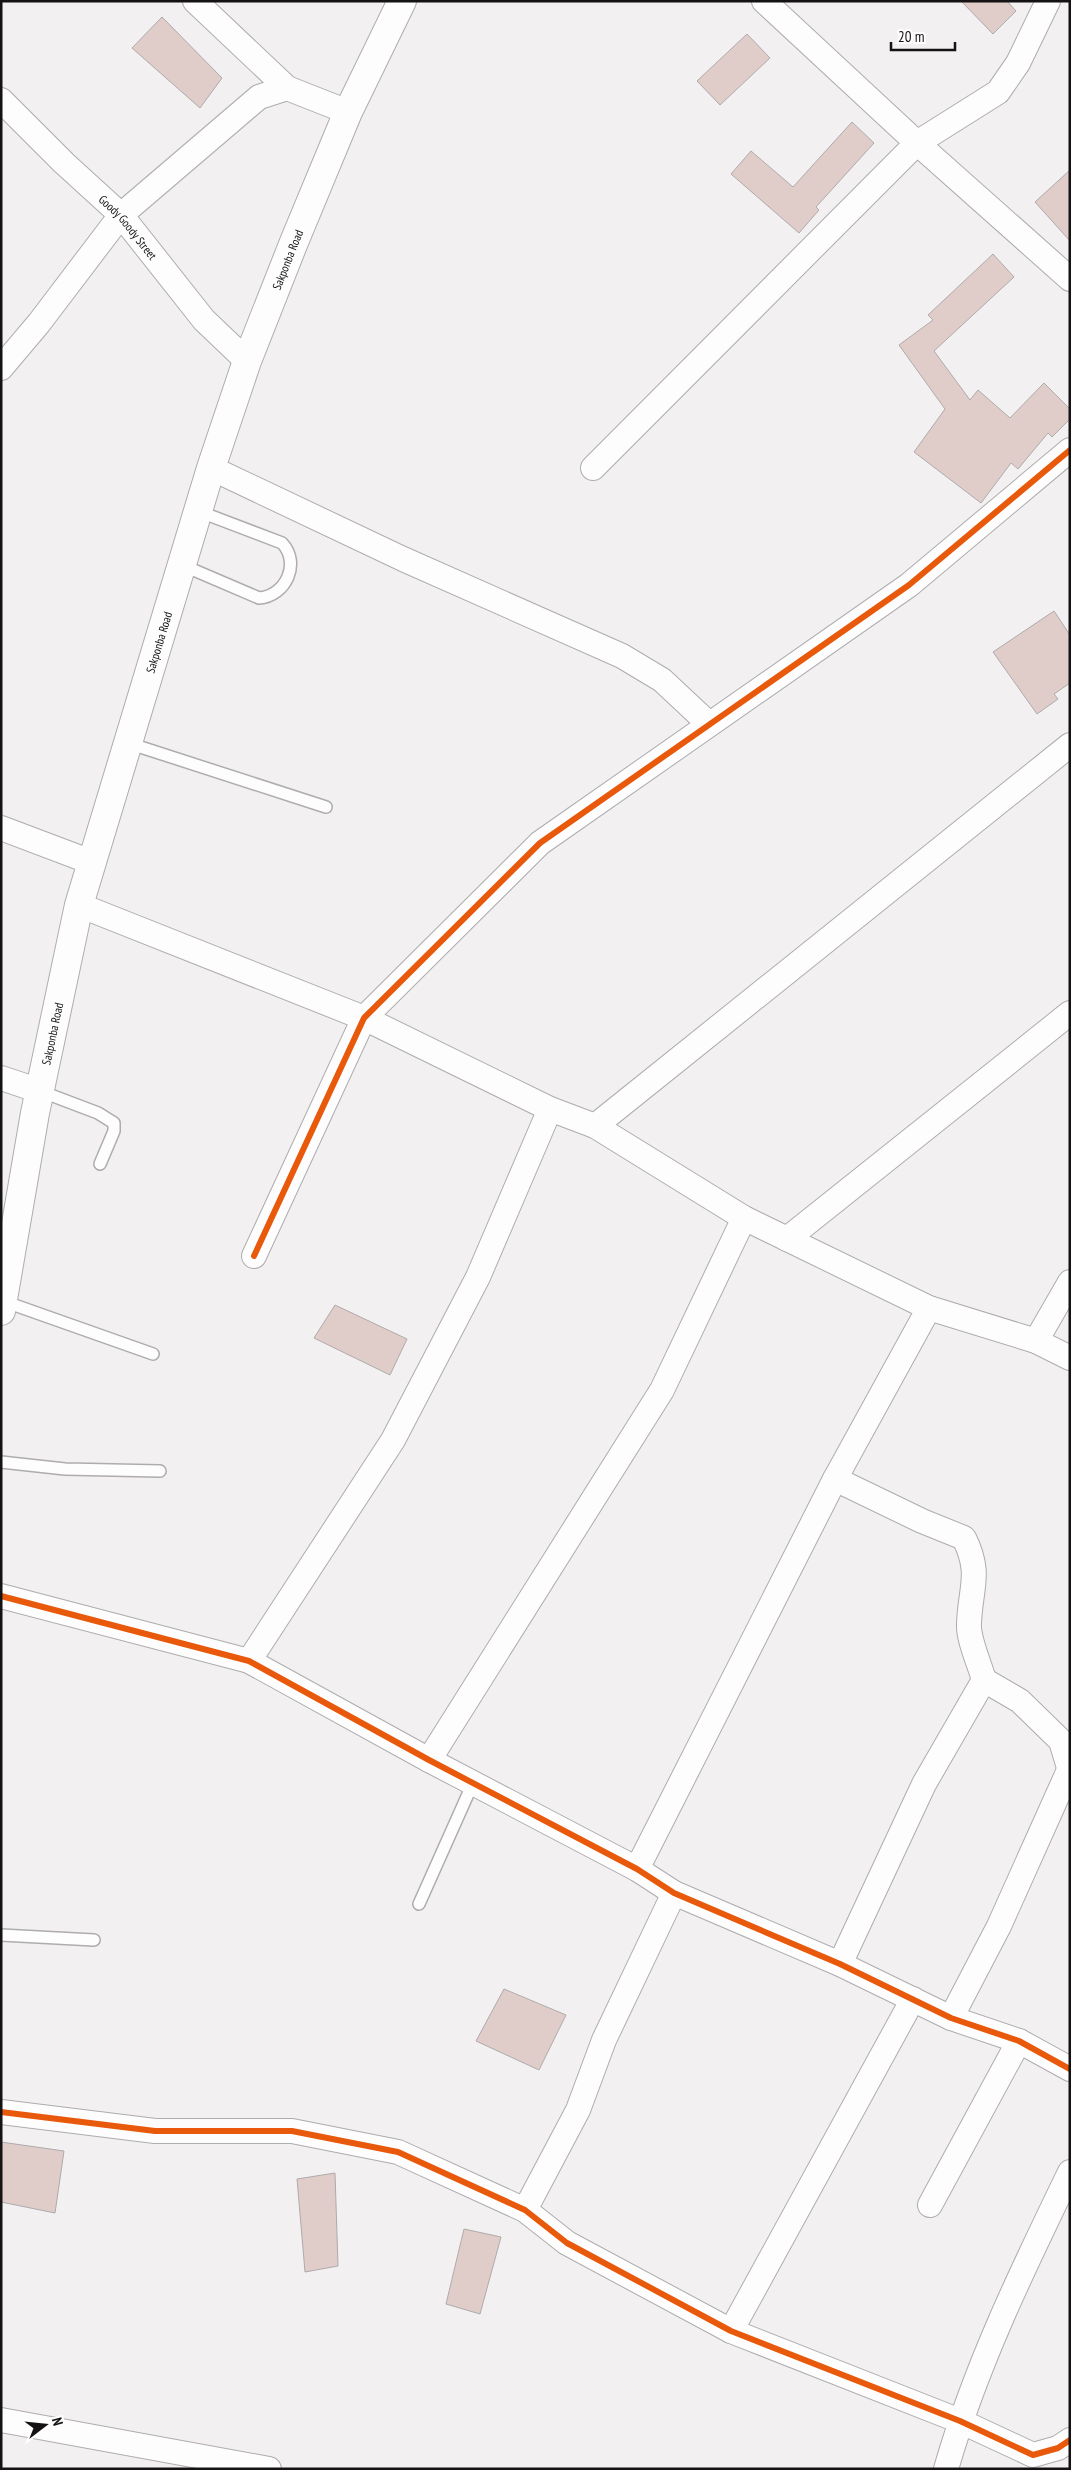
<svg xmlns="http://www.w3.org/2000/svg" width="1071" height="2470" font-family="'PT Sans Narrow',sans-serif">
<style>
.building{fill:#e0ccc9;stroke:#aeabac}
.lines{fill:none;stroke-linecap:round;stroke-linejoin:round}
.service-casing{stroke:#aeacad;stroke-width:14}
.minor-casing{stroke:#aeacad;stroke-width:26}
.secondary-casing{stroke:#aeacad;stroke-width:30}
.service{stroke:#fdfdfd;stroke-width:11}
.minor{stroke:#fdfdfd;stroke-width:24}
.secondary{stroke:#fdfdfd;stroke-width:28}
.cycleway-casing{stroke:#fffefe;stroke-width:9}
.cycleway{stroke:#e8590c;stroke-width:6}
.labels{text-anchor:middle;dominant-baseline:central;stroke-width:5;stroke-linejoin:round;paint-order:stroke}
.street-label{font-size:12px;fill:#141213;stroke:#fffefe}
</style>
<rect width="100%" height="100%" fill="#f3f0f1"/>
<!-- building -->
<g class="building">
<path d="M961,1H1007L1016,11L993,34Z"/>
<path d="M162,17L222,78L200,108L132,48Z"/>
<path d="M747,34L770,58L720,105L697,81Z"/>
<path d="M852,122L874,143L816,207L819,210L799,233L731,174L751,151L793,187Z"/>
<path d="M1070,170V241L1035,202Z"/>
<path d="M993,254L1014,277L934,351L970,400L978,390L1010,418L1044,383L1070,409V419L1052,437L1048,433L1018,469L1011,463L981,503L914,452L945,409L899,345L933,320L928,315Z"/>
<path d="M1054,611L1070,635V683L1054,694L1058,699L1037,714L993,652Z"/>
<path d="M335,1305L407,1339L390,1375L314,1338Z"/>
<path d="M504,1989L566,2015L539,2070L476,2041Z"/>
<path d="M1,2142L64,2151L55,2213L1,2202Z"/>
<path d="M335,2173L338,2266L305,2272L297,2179Z"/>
<path d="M464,2229L501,2237L480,2314L446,2304Z"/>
</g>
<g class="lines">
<!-- service casing -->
<g class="service-casing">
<g id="service">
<path d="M182,565L259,598C286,596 301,563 282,543L198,511"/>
<path d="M128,743L326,807"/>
<path d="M40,1091L98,1113L114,1123V1131L100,1164"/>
<path d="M3,1301L153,1354"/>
<path d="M1,1462L65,1469L160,1471"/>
<path d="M419,1904L473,1783"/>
<path d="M1,1935L94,1940"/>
</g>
</g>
<!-- minor casing -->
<g class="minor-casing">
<g id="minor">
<path d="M195,1L287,88"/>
<path d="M764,1L917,143L1070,279"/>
<path id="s1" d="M1,100L64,163L121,215L204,320L247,361"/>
<path d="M1,368L39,323L121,215L259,97L287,88L348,112"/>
<path d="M211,468L403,559L622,656L662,680L709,724"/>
<path d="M593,468L917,143L998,92L1018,63L1048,1"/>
<path d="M1,828L91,862"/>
<path d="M79,905L364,1018L550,1109L595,1126L744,1218L929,1308L1036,1341L1070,1358"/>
<path d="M1,1078L40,1091"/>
<path d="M595,1126L1070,745"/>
<path d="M787,1239L1070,1013"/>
<path d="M254,1256L364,1018L540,843L909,585L1070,450"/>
<path d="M1036,1341L1070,1282"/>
<path d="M835,1479L922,1521L964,1538C982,1574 970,1588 969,1624C968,1639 980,1665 984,1680L1020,1701L1061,1741L1070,1771"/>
<path d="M1,1596L249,1661L429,1760L637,1869L674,1893L840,1964L951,2018L1019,2041L1070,2069"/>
<path d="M249,1661L393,1440L478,1277L550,1109"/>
<path d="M429,1760L662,1390L744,1218"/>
<path d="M637,1869L835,1479L929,1308"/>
<path d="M840,1964L924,1784L984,1680"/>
<path d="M951,2018L999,1926L1069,1770"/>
<path d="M1,2112L155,2131H292L398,2152L525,2210L567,2243L731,2331L960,2421L1033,2455L1058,2448L1070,2440"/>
<path d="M930,2205L1019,2041"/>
<path d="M525,2210L578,2110L604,2040L674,1893"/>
<path d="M731,2331L913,1999"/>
<path d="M1,2420L269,2469"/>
<path d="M946,2469C976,2365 1023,2269 1070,2172"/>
</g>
</g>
<!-- secondary casing -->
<g class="secondary-casing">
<g id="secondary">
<path id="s2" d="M1,1311L35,1113L79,905L211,468L247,361L294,242L348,112L402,1"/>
</g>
</g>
<!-- service -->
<use href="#service" class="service"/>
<!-- minor -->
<use href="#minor" class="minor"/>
<!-- secondary -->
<use href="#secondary" class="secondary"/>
<!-- cycleway casing -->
<g class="cycleway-casing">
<g id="cycleway">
<path d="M254,1256L364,1018L540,843L909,585L1070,450"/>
<path d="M1,1596L249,1661L429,1760L637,1869L674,1893L840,1964L951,2018L1019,2041L1070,2069"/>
<path d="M1,2112L155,2131H292L398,2152L525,2210L567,2243L731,2331L960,2421L1033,2455L1058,2448L1070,2440"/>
</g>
</g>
<!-- cycleway -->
<use href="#cycleway" class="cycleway"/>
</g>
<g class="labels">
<!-- street labels -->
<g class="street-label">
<text stroke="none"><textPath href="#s1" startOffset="180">Goody Goody Street</textPath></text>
<text stroke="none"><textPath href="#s2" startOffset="1092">Sakponba Road</textPath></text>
<text stroke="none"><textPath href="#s2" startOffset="688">Sakponba Road</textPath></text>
<text stroke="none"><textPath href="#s2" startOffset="282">Sakponba Road</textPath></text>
</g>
</g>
<!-- border -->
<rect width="1071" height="2470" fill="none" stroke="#141213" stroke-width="5"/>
<!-- north arrow -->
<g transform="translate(45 2425) rotate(74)" stroke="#fffefe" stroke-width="4" paint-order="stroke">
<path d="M0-4L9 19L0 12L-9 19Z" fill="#141213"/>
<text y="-8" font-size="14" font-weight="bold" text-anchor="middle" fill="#141213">N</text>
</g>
<!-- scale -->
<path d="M891 42v8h64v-8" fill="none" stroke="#141213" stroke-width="2.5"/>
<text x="898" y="42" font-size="15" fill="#141213" stroke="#fffefe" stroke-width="4" paint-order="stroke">20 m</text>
</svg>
